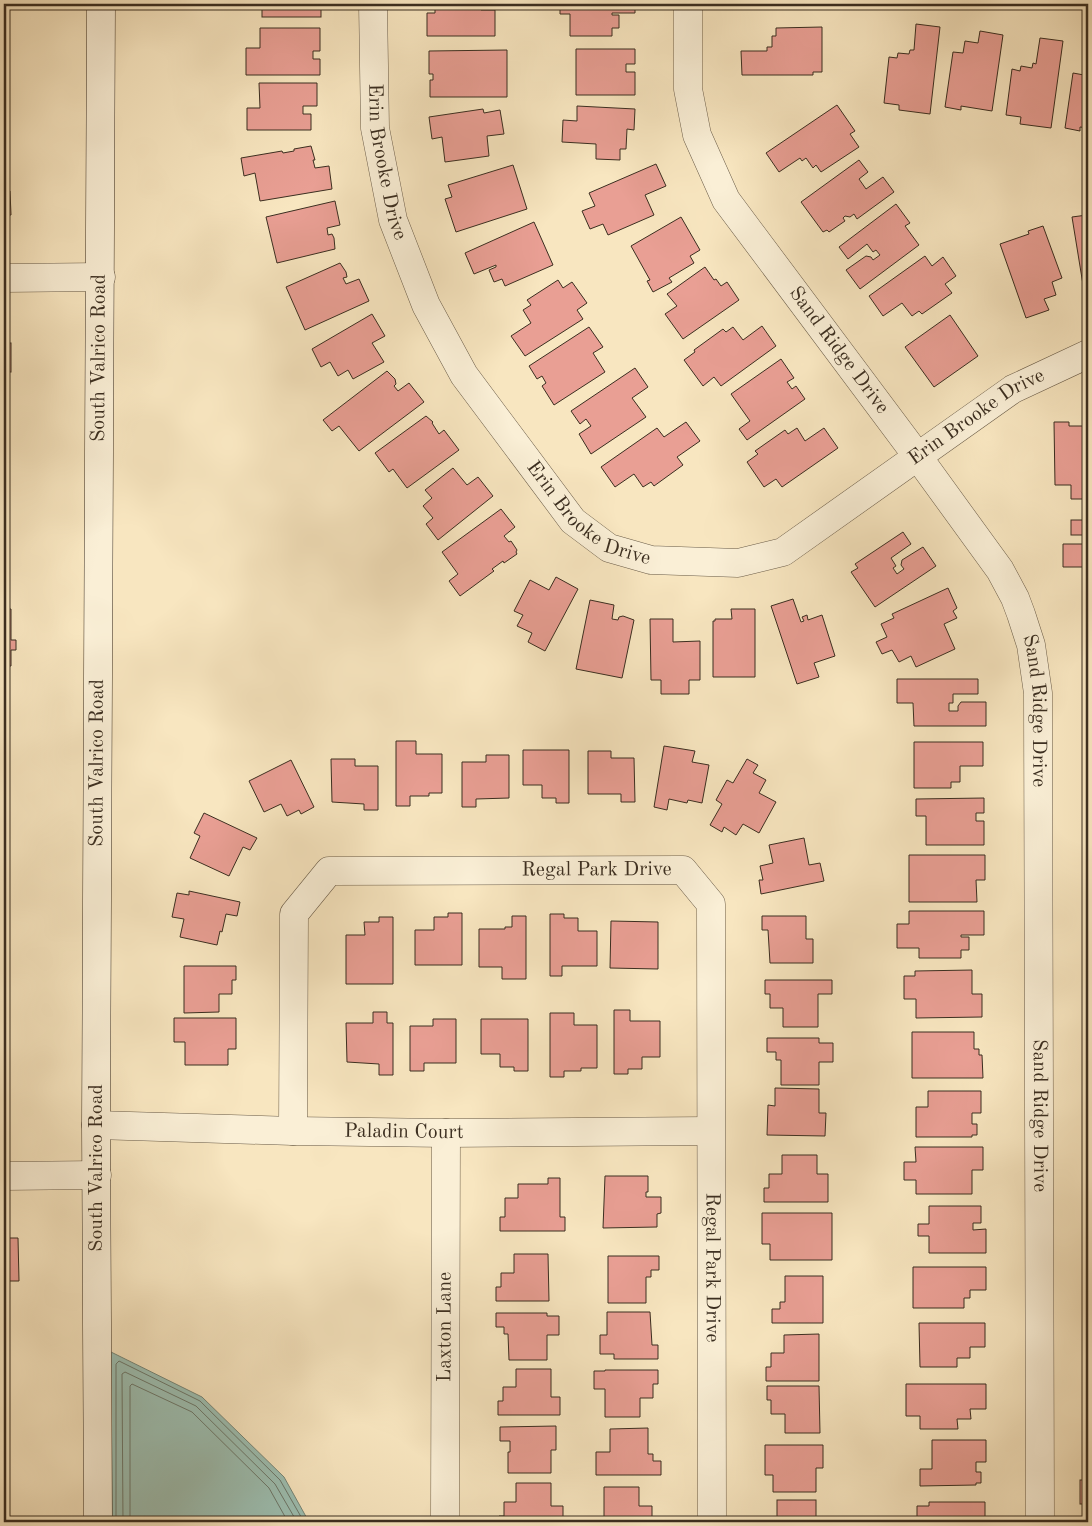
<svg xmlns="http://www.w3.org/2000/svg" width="1092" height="1526" font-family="'Old Standard TT',serif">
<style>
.water{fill:#9dc0b3;stroke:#768678}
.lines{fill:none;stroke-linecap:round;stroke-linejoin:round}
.shore{stroke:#6c776a;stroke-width:1}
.building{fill:#e99f94;stroke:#3b2e20}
.street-casing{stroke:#6a5c48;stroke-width:29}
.secondary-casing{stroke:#3b2e20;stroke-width:29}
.street{stroke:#faefd6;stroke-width:28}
.secondary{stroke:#faefd6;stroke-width:28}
.labels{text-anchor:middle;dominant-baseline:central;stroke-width:4;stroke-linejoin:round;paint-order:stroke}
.street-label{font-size:20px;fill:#3b2e20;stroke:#faefd6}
</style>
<rect width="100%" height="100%" fill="#f8e6c0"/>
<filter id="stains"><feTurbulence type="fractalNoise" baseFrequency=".004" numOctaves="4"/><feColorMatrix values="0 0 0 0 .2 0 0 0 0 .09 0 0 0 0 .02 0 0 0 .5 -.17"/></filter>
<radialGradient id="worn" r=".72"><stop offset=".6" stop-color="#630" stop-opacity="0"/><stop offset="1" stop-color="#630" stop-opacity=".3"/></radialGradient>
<!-- water -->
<path class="water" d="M111,1352L202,1397L284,1477L309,1522H112Z"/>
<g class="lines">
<!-- shore -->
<g class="shore">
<path d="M116,1522V1364L119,1361L200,1401L280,1480L304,1522"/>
<path d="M123,1522L122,1374L125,1372L196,1406L275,1484L297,1522"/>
<path d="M130,1522V1386L132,1384L192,1412L269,1488L288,1522"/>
</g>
</g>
<!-- building -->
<g class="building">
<rect x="262" y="4" width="59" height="13"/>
<path d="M435,4H481V10H495V36H427V13H435Z"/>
<path d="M560,4H635V13H612V15H619V28H612V36H570V14H560Z"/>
<path d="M916,24L940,27L930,114L899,110V105L884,103L889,57L897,58L898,53L909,54L910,50H914Z"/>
<path d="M822,27V72H813V75H742L741,51H767V47H772V36H776V28Z"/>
<path d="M260,28H320V51H313V59H320V75H246V48H260Z"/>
<path d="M980,31L1003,35L992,111L961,106V110L945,107L953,52L963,53L965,41L978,43Z"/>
<path d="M1040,38L1063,41L1051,128L1020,124L1021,117L1006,115L1012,69L1020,71L1021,66L1032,68L1033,63L1036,64Z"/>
<path d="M576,49H635V64H626V72H635V95H576Z"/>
<path d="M507,50V97H430V80H433V74H429V51Z"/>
<path d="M1086,61H1088V128L1080,127V131L1065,128L1073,73L1084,75Z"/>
<path d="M259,83H317V106H303V114H311V130H247V108H260Z"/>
<path d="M837,105L855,131L850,134L859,147L821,172L816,165L813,168L806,158L802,161L800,158L779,172L766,153Z"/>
<path d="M577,106L635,109L634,130L627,129L626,149H620V160L596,159V144L562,142L563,120L577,121Z"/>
<path d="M483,109L484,113L500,110L504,134L487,136L489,156L445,162L442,137L432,139L429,117Z"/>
<path d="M311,146L315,160H313L315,168L329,166L332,189L260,201L255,173L244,176L241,158L282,151L283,153L294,151V149Z"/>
<path d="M859,160L868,172L859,179L866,189L883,177L894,192L857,219L854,214L850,217L845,216L843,218L845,221L829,232L827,230L823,232L801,202Z"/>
<path d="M656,164L666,186L645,195L654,215L608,235L603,224L590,229L582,211L595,206L589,193Z"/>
<path d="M513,165L527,209L456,232L445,199L452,197L448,185Z"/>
<path d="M4,191H10L11,215H4Z"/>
<path d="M335,201L340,225L327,228L328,235L332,234L334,238L335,249L277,263L266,217Z"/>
<path d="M896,204L910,223L905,226L919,245L860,289L846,270L866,256L871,257L873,260L880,255L876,250L873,252L867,244L848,259L839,247Z"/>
<path d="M1087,215L1088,224V297H1085L1072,217Z"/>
<path d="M681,217L700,250L690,256L694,263L669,278L672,282L653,292L647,281L650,280L631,246Z"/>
<path d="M534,222L553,265L505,286L502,279L494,282L489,270L496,267V265L474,274L465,253Z"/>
<path d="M1043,226L1062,278L1052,282L1056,295L1044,299L1049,310L1026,318L1000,244L1029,234L1028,231Z"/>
<path d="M925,256L932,266L943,257L956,276L945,284L952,293L922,314L919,311L912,316L902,303L883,316L869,296Z"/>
<path d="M340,263L346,272L347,277L343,278L346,284L359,279L369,301L305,330L286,287Z"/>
<path d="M705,267L714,280L716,279L721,286L727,282L739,300L683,339L665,314L677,306L667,294Z"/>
<path d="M558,280L563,288L572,282L587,303L577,310L583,319L525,356L511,336L531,323L523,310L531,305L527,300Z"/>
<path d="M372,314L385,336L372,343L384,362L353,379L348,370L338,376L330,362L321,367L312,349Z"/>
<path d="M950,315L978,356L934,387L905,347Z"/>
<path d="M762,326L776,346L721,386L714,377L703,386L684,360L695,352L694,350L723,329L726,332L733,327L743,340Z"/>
<path d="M589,327L603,347L593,353L605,372L554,405L542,386L546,383L542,376L537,379L529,366Z"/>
<rect x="4" y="343" width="7" height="29"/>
<path d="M781,359L794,378L787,382L792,389L796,386L805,399L747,440L739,429L750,421L731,394Z"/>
<path d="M635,368L648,387L632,398L646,417L591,454L579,434L591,426L586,419L580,424L571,411Z"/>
<path d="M387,371L395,379L396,384L394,386L398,391L409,383L424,402L359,451L339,426L332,431L323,420Z"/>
<path d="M426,416L433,422L432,423L439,434L444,430L459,450L407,488L393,469L389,472L375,453Z"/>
<path d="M686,422L700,441L677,457L683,465L654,486L651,482L643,487L634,474L615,487L601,467L657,428L664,437Z"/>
<path d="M1054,422H1069V426H1088V485H1085V499H1071V485H1055Z"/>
<path d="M797,428L805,441L824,428L838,448L782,487L776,479L764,487L747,462L758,454L755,451L785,430L788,434Z"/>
<path d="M453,468L467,485L478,477L493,496L438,540L426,524L433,518L423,506L432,498L425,490Z"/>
<path d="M501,509L515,527L504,536L509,542L511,541L517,550L516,552L517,554L504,563L503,561L492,569L494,571L460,596L449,581L458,574L442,552Z"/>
<rect x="1071" y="520" width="17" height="15"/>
<path d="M903,532L911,544L891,558L896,566L893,568L897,574L904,569L901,565L902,560L923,547L936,566L875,607L851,572L858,568L855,564Z"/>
<path d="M1063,544H1087L1088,567H1063Z"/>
<path d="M556,577L578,589L545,651L528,642L532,633L517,626L523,615L514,611L530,580L549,590Z"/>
<rect x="1083" y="579" width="5" height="23"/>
<path d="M948,588L957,608L953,611L957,618L944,624L955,649L916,667L911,656L899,662L892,650L882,654L876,642L887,637L881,624L894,618L892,614Z"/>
<path d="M793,599L801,622L804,621L802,617L807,615L808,620L822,615L835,656L814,663L819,677L797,684L771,606Z"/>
<path d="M590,600L614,605L612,619L618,620L619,617L623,616L634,620L622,678L576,669Z"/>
<path d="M4,609H11V640H16V650H11V666H4Z"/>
<path d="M731,609H755V677H713V621H715V619H732Z"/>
<path d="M650,619H673V642L700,641V680H689V694H661V680H651Z"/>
<path d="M897,679H978V694H953V703H949V711H958V706L961,702H986V726H914L913,703H897Z"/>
<path d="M396,741H416V754H442V793H429V796H410V806H396Z"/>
<path d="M914,742H983V766H960V782H951V788H914Z"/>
<path d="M664,746L695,751L692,762L709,765L702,803L688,800L687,803L669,799L667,810L654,807Z"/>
<path d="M523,750H569V803H556V798H542V785H523Z"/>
<path d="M588,751H611V758H634L635,802H621V794H588Z"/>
<path d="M486,755H509V798L476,799V807H462V762H486Z"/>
<path d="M331,759H355V766H378V810H364V804L332,802Z"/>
<path d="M747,759L758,765L753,773L766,780L759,793L776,802L759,833L743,824L736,835L724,827L722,832L710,825L722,804L716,800L727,780L733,783Z"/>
<path d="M291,760L314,807L301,814L299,810L287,816L281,804L264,812L249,781Z"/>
<path d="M984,798V813H976V821H984V845H926V816H916V799Z"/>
<path d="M204,813L257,838L250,850L243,847L229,876L190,858L200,836L194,833Z"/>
<path d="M804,838L809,865L820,863L824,881L761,894L759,880H763L760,866L773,863L769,845Z"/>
<path d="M909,855H985V880H976L977,902H909Z"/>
<path d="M189,891L240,902L237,916L226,914L222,932L220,931L217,945L180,937L184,919L172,917L177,893L189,895Z"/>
<path d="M909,911H984V935H961V937H969V950H961V958H919V948H897V924H909Z"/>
<path d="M448,913H462V965H415V930H434V917H448Z"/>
<path d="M550,914H564V918H578V931H597V966H562V976H550Z"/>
<path d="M512,916H526V979H502V967H479V929H505V927H512Z"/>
<path d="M762,916H806V939H813V963H770L768,930H762Z"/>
<path d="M379,917H393V984H346V935H365L364,922H379Z"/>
<path d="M611,921L658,922V969L610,968Z"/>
<path d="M184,966H236V980H232V994H219V1012L184,1013Z"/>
<path d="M972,970V994H982V1017L916,1018V999H904V976H915V971Z"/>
<path d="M765,980H832V994H818V1027H783V1008H770V994H765Z"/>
<path d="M614,1010H630V1021H660V1057H642V1069H628V1074H614Z"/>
<path d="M373,1012H387V1023H393V1075H379V1064L347,1062L346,1023H373Z"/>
<path d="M550,1013H574V1025H597V1068H581V1071H564V1077H550Z"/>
<path d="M174,1018H236V1049H228V1065H185V1042H174Z"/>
<path d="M433,1019H456V1063H424V1071H410V1026H433Z"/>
<path d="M481,1019H528V1071H514V1067H500V1054H481Z"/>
<path d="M912,1032H974V1049H979V1055H982L983,1078H912Z"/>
<path d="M767,1038H819V1043H833V1062H819V1085H781V1060H776V1052H767Z"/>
<path d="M775,1088L819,1089V1113H826L825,1136L767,1135L768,1105L775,1106Z"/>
<path d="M928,1091H981V1113H972V1124H977V1135H972V1137H916V1107H928Z"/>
<path d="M915,1147H983V1170H972V1194H916V1180H904V1162H916Z"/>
<path d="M782,1155H817V1174H828V1202H764V1188H769V1174H782Z"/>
<path d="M605,1176H648V1192H646V1197H661V1213L657,1214V1227L603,1228Z"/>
<path d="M548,1178H560V1217H565V1231H500V1217H505V1198H518V1184H548Z"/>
<path d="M929,1206H981V1223H973V1230L986,1229V1253H929V1236H918V1224H929Z"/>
<path d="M762,1213H832V1260H770V1244H762Z"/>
<path d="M4,1238H18L19,1281H4Z"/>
<path d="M514,1254H548L549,1301H496V1287H501V1273H514Z"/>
<path d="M608,1256H659V1270H651V1277H646V1303H608Z"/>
<path d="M913,1267H986V1290H970V1298H964V1308H913Z"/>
<path d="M785,1276H823V1323H772V1309H780V1302H785Z"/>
<path d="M607,1312H650L652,1345H658V1359H614V1354H600V1335H607Z"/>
<path d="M496,1313H547V1316H559V1335H547V1360H509L508,1334H504V1327H496Z"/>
<path d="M919,1323H985V1347H970V1358H957V1367H920Z"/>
<path d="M819,1334V1381H766V1367H771V1353H784V1335Z"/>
<path d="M516,1369H551V1397H560V1415H498V1401H503V1387H516Z"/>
<path d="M605,1370H658V1384H653V1398H640V1417H605V1389H594V1371H605Z"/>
<path d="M906,1384H986V1409H970L971,1419H957L958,1429H920V1416H906Z"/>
<path d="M767,1386H819L820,1433H785V1414H771V1400H767Z"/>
<path d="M556,1426V1450H551V1473H508V1452H510V1441H500V1427Z"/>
<path d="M648,1428V1454H653V1461H661V1475H596V1452H610V1429Z"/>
<path d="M932,1440H986V1462H976V1472H981V1483H976V1485L920,1486V1469H932Z"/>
<path d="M765,1445H823V1468H816V1492H773V1475H765Z"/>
<rect x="1080" y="1480" width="8" height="24"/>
<path d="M516,1483H551V1506H563V1522H499V1516H504V1502H516Z"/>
<path d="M604,1487H639V1506H652V1520H656V1522H604Z"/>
<rect x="777" y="1500" width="39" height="22"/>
<path d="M929,1502H985V1522H917V1506H929Z"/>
</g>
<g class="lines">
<!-- street casing -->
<g class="street-casing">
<g id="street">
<path id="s1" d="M373,4L375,128L393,220L426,305L464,375L573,521L609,548L651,560L738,563L783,552L1013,389L1088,354"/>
<path id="s2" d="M688,4V89L697,135L726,200L918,457L1000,570L1015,598L1021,614L1031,645L1038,693L1040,1522"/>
<path d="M4,278L101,277"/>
<path id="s3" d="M96,1125L293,1131L446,1133L710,1131"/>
<path id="s4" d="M293,1131L294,914L329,871L683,870L711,904L712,1522"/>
<path d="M4,1176L97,1175"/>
<path id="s5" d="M445,1522L446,1133"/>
</g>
</g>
<!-- secondary casing -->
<g class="secondary-casing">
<g id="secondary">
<path id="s6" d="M98,1522L96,1125L101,4"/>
</g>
</g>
<!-- street -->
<use href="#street" class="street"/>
<!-- secondary -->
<use href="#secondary" class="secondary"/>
</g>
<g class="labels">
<!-- street labels -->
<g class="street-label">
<text stroke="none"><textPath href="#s1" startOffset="159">Erin Brooke Drive</textPath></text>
<text stroke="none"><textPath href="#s2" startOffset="391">Sand Ridge Drive</textPath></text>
<text stroke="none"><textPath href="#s6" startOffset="1164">South Valrico Road</textPath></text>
<text stroke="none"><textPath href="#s1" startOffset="1029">Erin Brooke Drive</textPath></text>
<text stroke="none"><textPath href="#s1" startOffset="579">Erin Brooke Drive</textPath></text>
<text stroke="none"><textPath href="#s2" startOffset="811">Sand Ridge Drive</textPath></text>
<text stroke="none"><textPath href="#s6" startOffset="759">South Valrico Road</textPath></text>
<text stroke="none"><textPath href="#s4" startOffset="540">Regal Park Drive</textPath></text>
<text stroke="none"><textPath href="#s2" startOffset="1216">Sand Ridge Drive</textPath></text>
<text stroke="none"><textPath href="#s3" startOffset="308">Paladin Court</textPath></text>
<text transform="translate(97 1168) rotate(-90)">South Valrico Road</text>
<text stroke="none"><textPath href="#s4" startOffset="1034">Regal Park Drive</textPath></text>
<text stroke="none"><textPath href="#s5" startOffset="195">Laxton Lane</textPath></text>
</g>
</g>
<!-- margin -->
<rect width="1092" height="1526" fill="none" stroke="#f8e6c0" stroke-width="20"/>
<rect x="5" y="5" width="1082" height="1516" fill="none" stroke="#3b2e20" stroke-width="2.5"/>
<rect x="10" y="10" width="1072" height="1506" fill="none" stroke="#3b2e20"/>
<rect width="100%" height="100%" filter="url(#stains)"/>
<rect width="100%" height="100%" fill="url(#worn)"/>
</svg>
